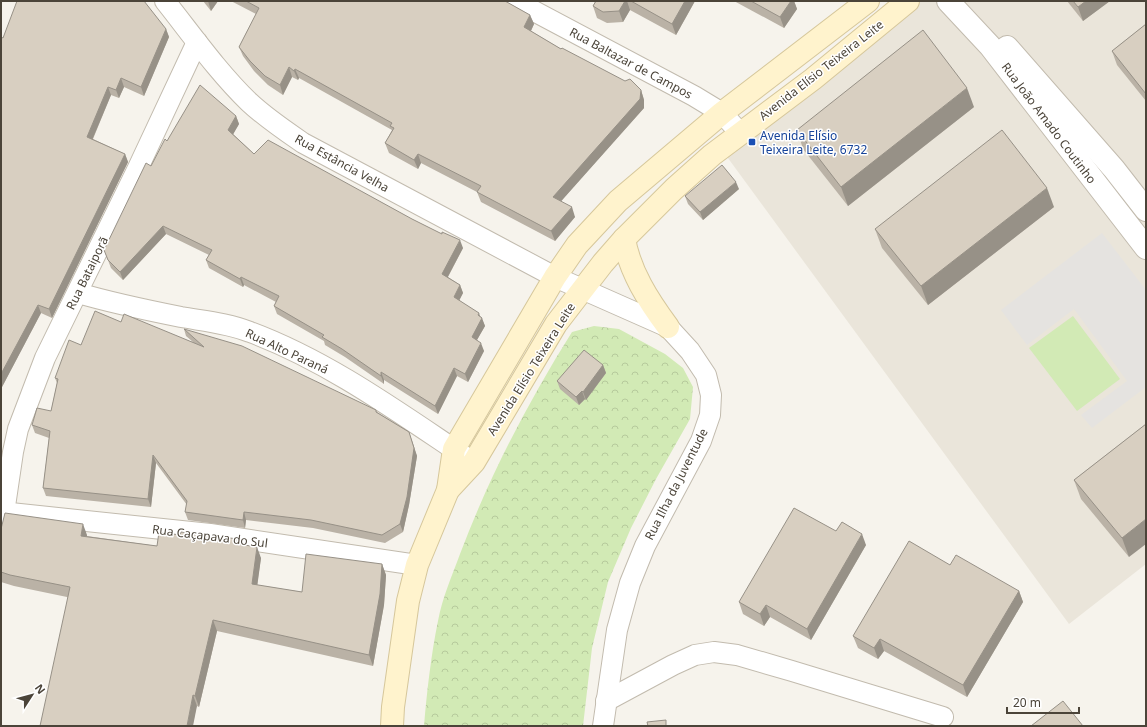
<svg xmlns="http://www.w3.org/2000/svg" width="1147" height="727" font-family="'Noto Sans',sans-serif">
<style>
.residential{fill:#eae5da}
.forest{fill:url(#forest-crowns)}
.pitch{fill:#d2eab5}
.parking{fill:#e5e3e0}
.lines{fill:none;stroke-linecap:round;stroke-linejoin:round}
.minor-casing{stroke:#c2bbae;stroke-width:22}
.tertiary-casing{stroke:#c2bbae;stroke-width:24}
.secondary-casing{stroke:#d6c79b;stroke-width:24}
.minor{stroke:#fff;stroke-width:20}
.tertiary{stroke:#fff;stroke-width:22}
.secondary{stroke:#fff3cd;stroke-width:22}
.wall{fill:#bab2a6}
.shaded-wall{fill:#979187}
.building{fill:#d8cfc1;stroke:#979187}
.transit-dot{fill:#1a4fb4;stroke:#fff;stroke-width:1.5}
.labels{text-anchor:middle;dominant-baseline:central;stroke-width:3;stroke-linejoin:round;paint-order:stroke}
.street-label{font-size:12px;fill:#4b4439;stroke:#fff}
.transit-label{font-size:12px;fill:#164399;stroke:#fff;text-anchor:start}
</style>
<defs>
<pattern id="forest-crowns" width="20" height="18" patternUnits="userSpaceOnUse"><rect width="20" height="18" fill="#d2eab5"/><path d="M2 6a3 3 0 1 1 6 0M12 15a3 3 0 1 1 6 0" fill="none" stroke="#b6ca9c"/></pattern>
</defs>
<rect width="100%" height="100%" fill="#f6f3ec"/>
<!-- residential -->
<path class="residential" d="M919,1H1146V564L1069,624L725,154Z"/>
<!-- forest -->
<path class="forest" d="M594,326L619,329L665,354L683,368L693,387L690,419L656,479L631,528L608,582L592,648L583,726H424C427,691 431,655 438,621C442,598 452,576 460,554C489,477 528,402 572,332Z"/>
<!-- pitch -->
<path class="pitch" d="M1073,316L1120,379L1077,411L1029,348Z"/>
<!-- parking -->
<path class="parking" d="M1102,233L1146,290V387L1092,428L1081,415L1127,381L1074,309L1027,345L1001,310Z"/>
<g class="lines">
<!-- minor casing -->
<g class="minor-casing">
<g id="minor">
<path d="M165,1C192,35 218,72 249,102C266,118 284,130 303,143L555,277L668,327L690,351L706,375L711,395L710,415L701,441L645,546L630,583L617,630L603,726"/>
<path d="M515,1L694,96L722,113L740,133"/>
<path d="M78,293C112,303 146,310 181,317C204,321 228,323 250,332C328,361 398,412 467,458"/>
<path d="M1,512L210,534L417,565"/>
<path d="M4,513L13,452L18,429L45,358L138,168L197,42"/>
<path d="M606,701L673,665L695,655L714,652L737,655L792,671L943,717"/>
</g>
</g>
<!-- tertiary casing -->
<g class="tertiary-casing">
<g id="tertiary">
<path d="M948,1L990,46L1146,248"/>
<path d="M1007,47L1114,169L1146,210"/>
</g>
</g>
<!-- secondary casing -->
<g class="secondary-casing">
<g id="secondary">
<path d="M624,239C630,272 648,300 668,327"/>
<path d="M448,490L474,462L556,324L603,263L624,239L674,189L712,155L813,79L908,1"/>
<path d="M392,726L393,707L408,601L417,565L448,490L454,449L555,277L577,245L618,201L722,113L868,1"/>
</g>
</g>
<!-- minor -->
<use href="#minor" class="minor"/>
<!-- tertiary -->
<use href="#tertiary" class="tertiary"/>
<!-- secondary -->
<use href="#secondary" class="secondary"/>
</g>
<!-- wall -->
<g class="wall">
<path d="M203,1H218L211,11Z"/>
<path d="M231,1H505L530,15L534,24L531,31L561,49L641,90L644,100V108L561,201L575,217L555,241L481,202L477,192L421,163L418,169L389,153L385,143L392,130L299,78L298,80L292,77L283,95L268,85L254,71L243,56L239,47L256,14Z"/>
<path d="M593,1H695L676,35L630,10L623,22L607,23L597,18L593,6L595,2Z"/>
<path d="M734,1H794L797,9L784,28Z"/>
<path d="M1067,1H1110L1083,21Z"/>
<path d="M1146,24V101L1117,65L1112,51Z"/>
<path d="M166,29L169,37L144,96L124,87L119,98L111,95L93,139L125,154L128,162L52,318L41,313L2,387L3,38Z"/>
<path d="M974,107L848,206L803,149L797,130Z"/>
<path d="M236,116L239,124L233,134L254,154L463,248L448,277L460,285L463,293L459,300L481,317L485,326L477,340L484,351L468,382L457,376L438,414L384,380V384L345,357L325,345L324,341L277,314L274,306L276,302L244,285L243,287L209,268L206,260L209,255L166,234L123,280L111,268L104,250L151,166L167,141Z"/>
<path d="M739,189L703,220L688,204L685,196Z"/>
<path d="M1054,207L928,305L882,248L875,229Z"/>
<path d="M121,322L193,342L186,336L184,329L376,410L377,412L409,432L417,456L409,505L403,532L385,543L313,528L246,520L245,528L188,520L185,512L187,505L156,463L151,507L46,496L43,488L49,438L35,433L32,425L51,411L57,383L55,378L81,345Z"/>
<path d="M603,365L606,373L586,400L585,399L579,405L560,389L557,381Z"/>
<path d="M1146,424L1129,557L1081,499L1074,480Z"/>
<path d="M1,529L87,535V536L157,546L180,535L238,539L240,544L261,558L257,585L302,592L382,564L386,575L384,605L373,666L217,631L199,707L197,706L67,597L14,586L1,582Z"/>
<path d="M836,531L866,545L811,640L770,617L764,626L743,614L739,602Z"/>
<path d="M950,565L1019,591L1023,602L967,697L884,651L878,659L858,648L853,636Z"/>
</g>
<!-- shaded-wall -->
<g class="shaded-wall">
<path d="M208,1H218L211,11Z"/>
<path d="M625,1H627L630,10L623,22L619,11Z"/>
<path d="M685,1H695L676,35L672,24Z"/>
<path d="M791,1H794L797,9L784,28L780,17Z"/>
<path d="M1086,1H1110L1083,21L1078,7Z"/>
<path d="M530,15L534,24L528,37L524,27Z"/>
<path d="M166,29L169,37L144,96L141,87Z"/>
<path d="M289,67L292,77L283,95L280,85Z"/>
<path d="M295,69L299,78L298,80L294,71Z"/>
<path d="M121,78L124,87L119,98L116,90Z"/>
<path d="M108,87L111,95L90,145L87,137Z"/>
<path d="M967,88L974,107L848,206L841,187Z"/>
<path d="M641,90L644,100V108L556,207L553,197Z"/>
<path d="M236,116L239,124L231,138L228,130Z"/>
<path d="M125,154L128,162L52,318L49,309Z"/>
<path d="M418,154L421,163L418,169L414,160Z"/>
<path d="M736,182L739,189L703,220L700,212Z"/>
<path d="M1047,188L1054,207L928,305L921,286Z"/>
<path d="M572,207L575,217L555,241L551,231Z"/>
<path d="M163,226L166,234L123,280L120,272Z"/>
<path d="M460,240L463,248L445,282L442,274Z"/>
<path d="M241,277L244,285L243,287L240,279Z"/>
<path d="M460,285L463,293L457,305L454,297Z"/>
<path d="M38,305L41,313L2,387L1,385V374Z"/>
<path d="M479,313L481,319L482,318L485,326L474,345L472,337L478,315Z"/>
<path d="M481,343L484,351L468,382L465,374Z"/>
<path d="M603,365L606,373L586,400L583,392Z"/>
<path d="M454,368L457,376L438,414L435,406Z"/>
<path d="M381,372L384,380V384L381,376Z"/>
<path d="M582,391L585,399L579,405L576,397Z"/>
<path d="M409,432L417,456L409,505L403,532L400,524Z"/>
<path d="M153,455L156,463L151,507L148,499Z"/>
<path d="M244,512L246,520L245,528L243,520Z"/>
<path d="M1146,519V544L1129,557L1122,538Z"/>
<path d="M83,524L87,535L85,547L81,536Z"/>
<path d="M862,534L866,545L811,640L807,629Z"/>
<path d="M257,547L261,558L256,595L252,584Z"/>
<path d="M382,564L386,575L384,605L373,666L369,655Z"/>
<path d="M1019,591L1023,602L967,697L963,685Z"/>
<path d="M766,605L770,617L764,626L760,614Z"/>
<path d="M213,620L217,631L199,707L195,696Z"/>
<path d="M880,639L884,651L878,659L874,648Z"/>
<path d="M193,695L197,706L193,726H187Z"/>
</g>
<!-- building -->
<g class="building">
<path d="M17,1H144L166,29L141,87L121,78L116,90L108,87L87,137L125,154L49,309L38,305L1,374V37L3,38Z"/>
<path d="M246,1H505L530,15L524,27L561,49L562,48L625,81L630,79L641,90L640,99L553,197L572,207L551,231L477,192L481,186L418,154L414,160L385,143L394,128L390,126L392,123L295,69L294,71L289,67L280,85L265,76L250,61L239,47L259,8Z"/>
<path d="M596,1H625L619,11L603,12L593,6Z"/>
<path d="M631,1H685L672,24Z"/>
<path d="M751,1H791L780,17Z"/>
<path d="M1073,1H1086L1078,7Z"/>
<path d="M1146,24V94L1112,51Z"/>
<path d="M923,30L967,88L841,187L797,130Z"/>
<path d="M200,85L236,116L228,130L254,154L268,140L412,219L442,234V232L460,240L442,274L460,285L454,297L479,313L478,315L482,318L472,337L481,343L465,374L454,368L435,406L381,372V376L342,349L322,337L324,335L274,306L279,296L241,277L240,279L206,260L212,250L163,226L120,272L108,260L104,250L146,163L151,166L165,139L167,141Z"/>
<path d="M1002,130L1047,188L921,286L875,229Z"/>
<path d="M722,165L736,182L700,212L685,196Z"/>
<path d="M95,311L121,322L124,314L204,347L184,329L242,346L376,410V412L409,432L414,448L407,497L400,524L382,535L311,520L244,512L243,520L185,512L187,501L153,455L148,499L43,488L50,431L32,425L37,408L51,411L58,379L55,378L69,340L81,345Z"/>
<path d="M584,350L603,365L583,392L582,391L576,397L557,381Z"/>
<path d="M1146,424V519L1122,538L1074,480Z"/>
<path d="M794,508L836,531L842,522L862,534L807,629L766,605L760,614L739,602Z"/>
<path d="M5,513L83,524L81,536L157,546L159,532L180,535L181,532L238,539V544L257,547L252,584L302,592L306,554L382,564L380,594L369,655L213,620L195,696L193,695L187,726H40L70,587L10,575L1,572V529Z"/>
<path d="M909,541L950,565L956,555L1019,591L963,685L880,639L874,648L853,636Z"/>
<path d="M1063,701L1083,726H1031Z"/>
<path d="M666,720V726H648L647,722Z"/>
</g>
<!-- markers -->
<rect class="transit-dot" x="748" y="138" width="8" height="8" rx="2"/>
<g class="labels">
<!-- street labels -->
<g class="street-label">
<text transform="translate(631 63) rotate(28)">Rua Baltazar de Campos</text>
<text transform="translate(821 70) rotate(-38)">Avenida Elísio Teixeira Leite</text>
<text transform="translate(1049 123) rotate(53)">Rua João Amado Coutinho</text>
<text transform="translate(342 163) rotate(29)">Rua Estância Velha</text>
<text transform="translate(87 273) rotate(-64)">Rua Bataiporã</text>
<text transform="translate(287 351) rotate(25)">Rua Alto Paraná</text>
<text transform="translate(531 369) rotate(-58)">Avenida Elísio Teixeira Leite</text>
<text transform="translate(676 484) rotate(-63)">Rua Ilha da Juventude</text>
<text transform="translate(210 536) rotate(7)">Rua Caçapava do Sul</text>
</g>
<!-- transit labels -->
<g class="transit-label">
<text x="760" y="135">Avenida Elísio<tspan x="760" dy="14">Teixeira Leite, 6732</tspan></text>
</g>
</g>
<!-- border -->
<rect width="1147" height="727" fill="none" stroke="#4b4439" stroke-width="4"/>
<!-- north arrow -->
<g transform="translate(32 695) rotate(54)" stroke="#ffffff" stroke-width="3" paint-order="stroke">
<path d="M0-3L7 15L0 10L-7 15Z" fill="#4b4439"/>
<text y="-6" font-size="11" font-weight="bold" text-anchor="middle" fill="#4b4439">N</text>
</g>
<!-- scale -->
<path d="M1007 707v6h72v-6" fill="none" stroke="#4b4439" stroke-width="2"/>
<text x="1013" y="707" font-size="12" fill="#4b4439" stroke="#ffffff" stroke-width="3" paint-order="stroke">20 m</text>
</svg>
